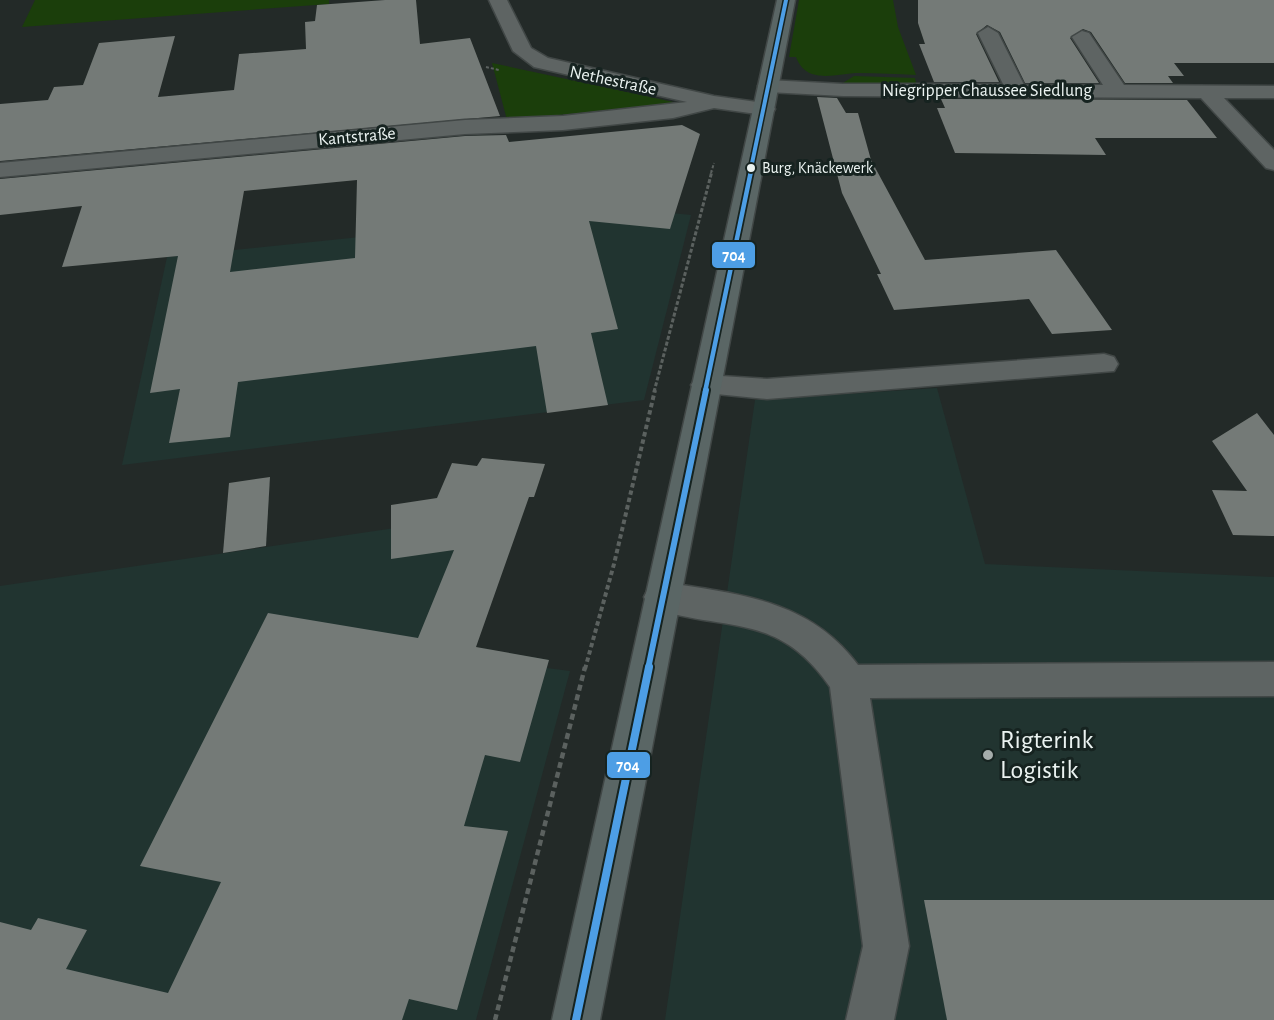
<svg xmlns="http://www.w3.org/2000/svg" width="1274" height="1020" font-family="'Alegreya Sans',sans-serif">
<style>
.built{fill:#213430}
.green{fill:#1b3e0b}
.building{fill:#747a77;fill-rule:evenodd}
.lines{fill:none;stroke-linecap:round;stroke-linejoin:round}
.minor-casing{stroke:#414746;stroke-width:3}
.major-casing{stroke:#414746;stroke-width:3}
.path-far3{stroke:#5b615f;stroke-width:2;stroke-dasharray:3 2;stroke-linecap:butt}
.path-far2{stroke:#5b615f;stroke-width:3;stroke-dasharray:4 2;stroke-linecap:butt}
.path-far1{stroke:#5b615f;stroke-width:4;stroke-dasharray:4.5 3;stroke-linecap:butt}
.path{stroke:#5b615f;stroke-width:4.5;stroke-dasharray:6 4;stroke-linecap:butt}
.minor{fill:#5e6463;fill-rule:evenodd}
.major{fill:#5a6665;fill-rule:evenodd}
.bus-1-far3-casing{stroke:#162320;stroke-width:7}
.bus-1-far2-casing{stroke:#162320;stroke-width:8}
.bus-1-far1-casing{stroke:#162320;stroke-width:10}
.bus-1-casing{stroke:#162320;stroke-width:12}
.bus-1-far3{stroke:#4d9ee5;stroke-width:4}
.bus-1-far2{stroke:#4d9ee5;stroke-width:4.5}
.bus-1-far1{stroke:#4d9ee5;stroke-width:6}
.bus-1{stroke:#4d9ee5;stroke-width:8}
.bus-dot{fill:#ebf3f1;stroke:#162320;stroke-width:2}
.poi-dot{fill:#a5adab;stroke:#162320;stroke-width:2}
.labels{text-anchor:middle;dominant-baseline:central;stroke-width:6;stroke-linejoin:round;paint-order:stroke}
.far-bus-label{font-size:16px;fill:#ebf3f1;stroke:#162320;text-anchor:start}
.far-street-label{font-size:18px;fill:#ebf3f1;stroke:#162320}
.near-poi-label{font-size:26px;fill:#ebf3f1;stroke:#162320;text-anchor:start}
.line-badge{stroke:#162320;stroke-width:2}
.badge-label{font-size:16px;text-anchor:middle;font-weight:bold;fill:#fff}
</style>
<rect width="100%" height="100%" fill="#232a28"/>
<!-- built -->
<g class="built">
<path d="M631,209L691,215L644,400L122,465L167,257Z"/>
<path d="M937,388L985,564L1274,577V1020H665L755,400Z"/>
<path d="M470,517L460,645L549,660L547,668L570,671L476,1020H0V586Z"/>
</g>
<!-- green -->
<g class="green">
<path d="M35,0H329V4L22,27Z"/>
<path d="M799,0H893L898,27L916,75C897,74 878,73 859,73C837,73 807,86 796,57H789Z"/>
<path d="M492,63L678,103L507,120Z"/>
<path d="M854,76L915,78L916,83H843Z"/>
</g>
<!-- building -->
<g class="building">
<path d="M385,0H416L420,44L470,38L500,116L0,161V104L48,100L54,87L83,85L99,43L175,36L158,97L234,90L239,54L306,49L305,22L315,21L317,5Z"/>
<path d="M918,0H1274V63H1174L1184,76H1168L1173,83H1125L1091,32L1083,29L1070,38L1099,83H1025L1000,32L987,25L976,34L999,82H934L919,44H925L918,23Z"/>
<path d="M817,97L837,98L846,113H858L871,160L925,260L1056,250L1112,330L1052,334L1029,299L894,310L877,274H881L842,193Z"/>
<path d="M941,99L1187,100L1217,138H1095L1106,155L955,153L937,108H945Z"/>
<path d="M682,125L700,134L670,229L589,221L618,329L591,333L608,405L547,413L536,346L238,382L230,437L169,443L180,389L150,393L178,256L62,267L82,206L0,215V179L465,136L506,135L509,142ZM357,180L355,258L230,272L244,191Z"/>
<path d="M1257,413L1274,435V536L1233,535L1212,490L1247,491L1212,441Z"/>
<path d="M482,458L545,464L534,497H529L476,647L549,660L520,762L485,755L464,826L508,831L457,1010L409,999L402,1020H0V922L31,930L38,918L87,930L66,969L168,993L221,882L140,866L268,613L418,638L454,550L391,559V505L437,498L452,463L477,466Z"/>
<path d="M270,477L266,546L223,553L229,483Z"/>
<path d="M924,900H1274V1020H947Z"/>
</g>
<g class="lines">
<!-- minor casing -->
<g class="minor-casing">
<g id="minor">
<path d="M489,0H507L531,48L548,58L714,96L764,103L772,104L775,109L772,114L764,115L714,108L673,118L563,130L465,134L0,177V163L465,120L563,116L687,102L534,67L513,51Z"/>
<path d="M988,27L998,33L1024,85H1103L1072,37L1082,31L1089,33L1124,85L1274,86V98H1224L1274,150V170L1266,168L1201,98L843,96L768,92L761,90L758,86L761,82L768,80L843,84H1003L978,33Z"/>
<path d="M1104,354L1114,357L1118,364L1114,371L767,399L696,392L691,385L696,378L706,375L767,379Z"/>
<path d="M662,582C738,594 809,599 858,665L1274,662V696L870,698L909,946L894,1020H846L863,946L830,687C777,610 724,633 649,607L644,597L649,587Z"/>
</g>
</g>
<!-- major casing -->
<g class="major-casing">
<path id="major" d="M777,0H795L600,1020H552Z"/>
</g>
<!-- path-far3 -->
<g class="path-far3">
<path d="M486,67L499,70"/>
<path d="M711,173L714,163"/>
</g>
<!-- path-far2 -->
<path class="path-far2" d="M654,392L712,171"/>
<!-- path-far1 -->
<path class="path-far1" d="M585,669L614,564L655,390"/>
<!-- path -->
<path class="path" d="M495,1020L585,667"/>
<!-- minor -->
<use href="#minor" class="minor"/>
<!-- major -->
<use href="#major" class="major"/>
<!-- bus-1-far3 casing -->
<g class="bus-1-far3-casing">
<path id="bus-1-far3" d="M750,173L786,0"/>
</g>
<!-- bus-1-far2 casing -->
<g class="bus-1-far2-casing">
<path id="bus-1-far2" d="M705,392L751,171"/>
</g>
<!-- bus-1-far1 casing -->
<g class="bus-1-far1-casing">
<path id="bus-1-far1" d="M648,669L706,390"/>
</g>
<!-- bus-1 casing -->
<g class="bus-1-casing">
<path id="bus-1" d="M576,1020L649,667"/>
</g>
<!-- bus-1-far3 -->
<use href="#bus-1-far3" class="bus-1-far3"/>
<!-- bus-1-far2 -->
<use href="#bus-1-far2" class="bus-1-far2"/>
<!-- bus-1-far1 -->
<use href="#bus-1-far1" class="bus-1-far1"/>
<!-- bus-1 -->
<use href="#bus-1" class="bus-1"/>
</g>
<!-- markers -->
<circle class="bus-dot" cx="751" cy="168" r="5"/>
<circle class="poi-dot" cx="988" cy="755" r="6"/>
<g class="labels">
<!-- far-bus labels -->
<g class="far-bus-label">
<text x="762" y="168">Burg, Knäckewerk</text>
</g>
<!-- far-street labels -->
<g class="far-street-label">
<text transform="translate(613 81) rotate(12)">Nethestraße</text>
<text x="987" y="91">Niegripper Chaussee Siedlung</text>
<text transform="translate(357 137) rotate(-5)">Kantstraße</text>
</g>
<!-- near-poi labels -->
<g class="near-poi-label">
<text x="1000" y="740">Rigterink<tspan x="1000" dy="30">Logistik</tspan></text>
</g>
</g>
<g class="line-badge">
<rect x="711" y="241" width="45" height="28" rx="6" fill="#4d9ee5"/>
<rect x="606" y="751" width="45" height="28" rx="6" fill="#4d9ee5"/>
</g>
<g class="badge-label">
<text x="734" y="261">704</text>
<text x="628" y="771">704</text>
</g>
</svg>
